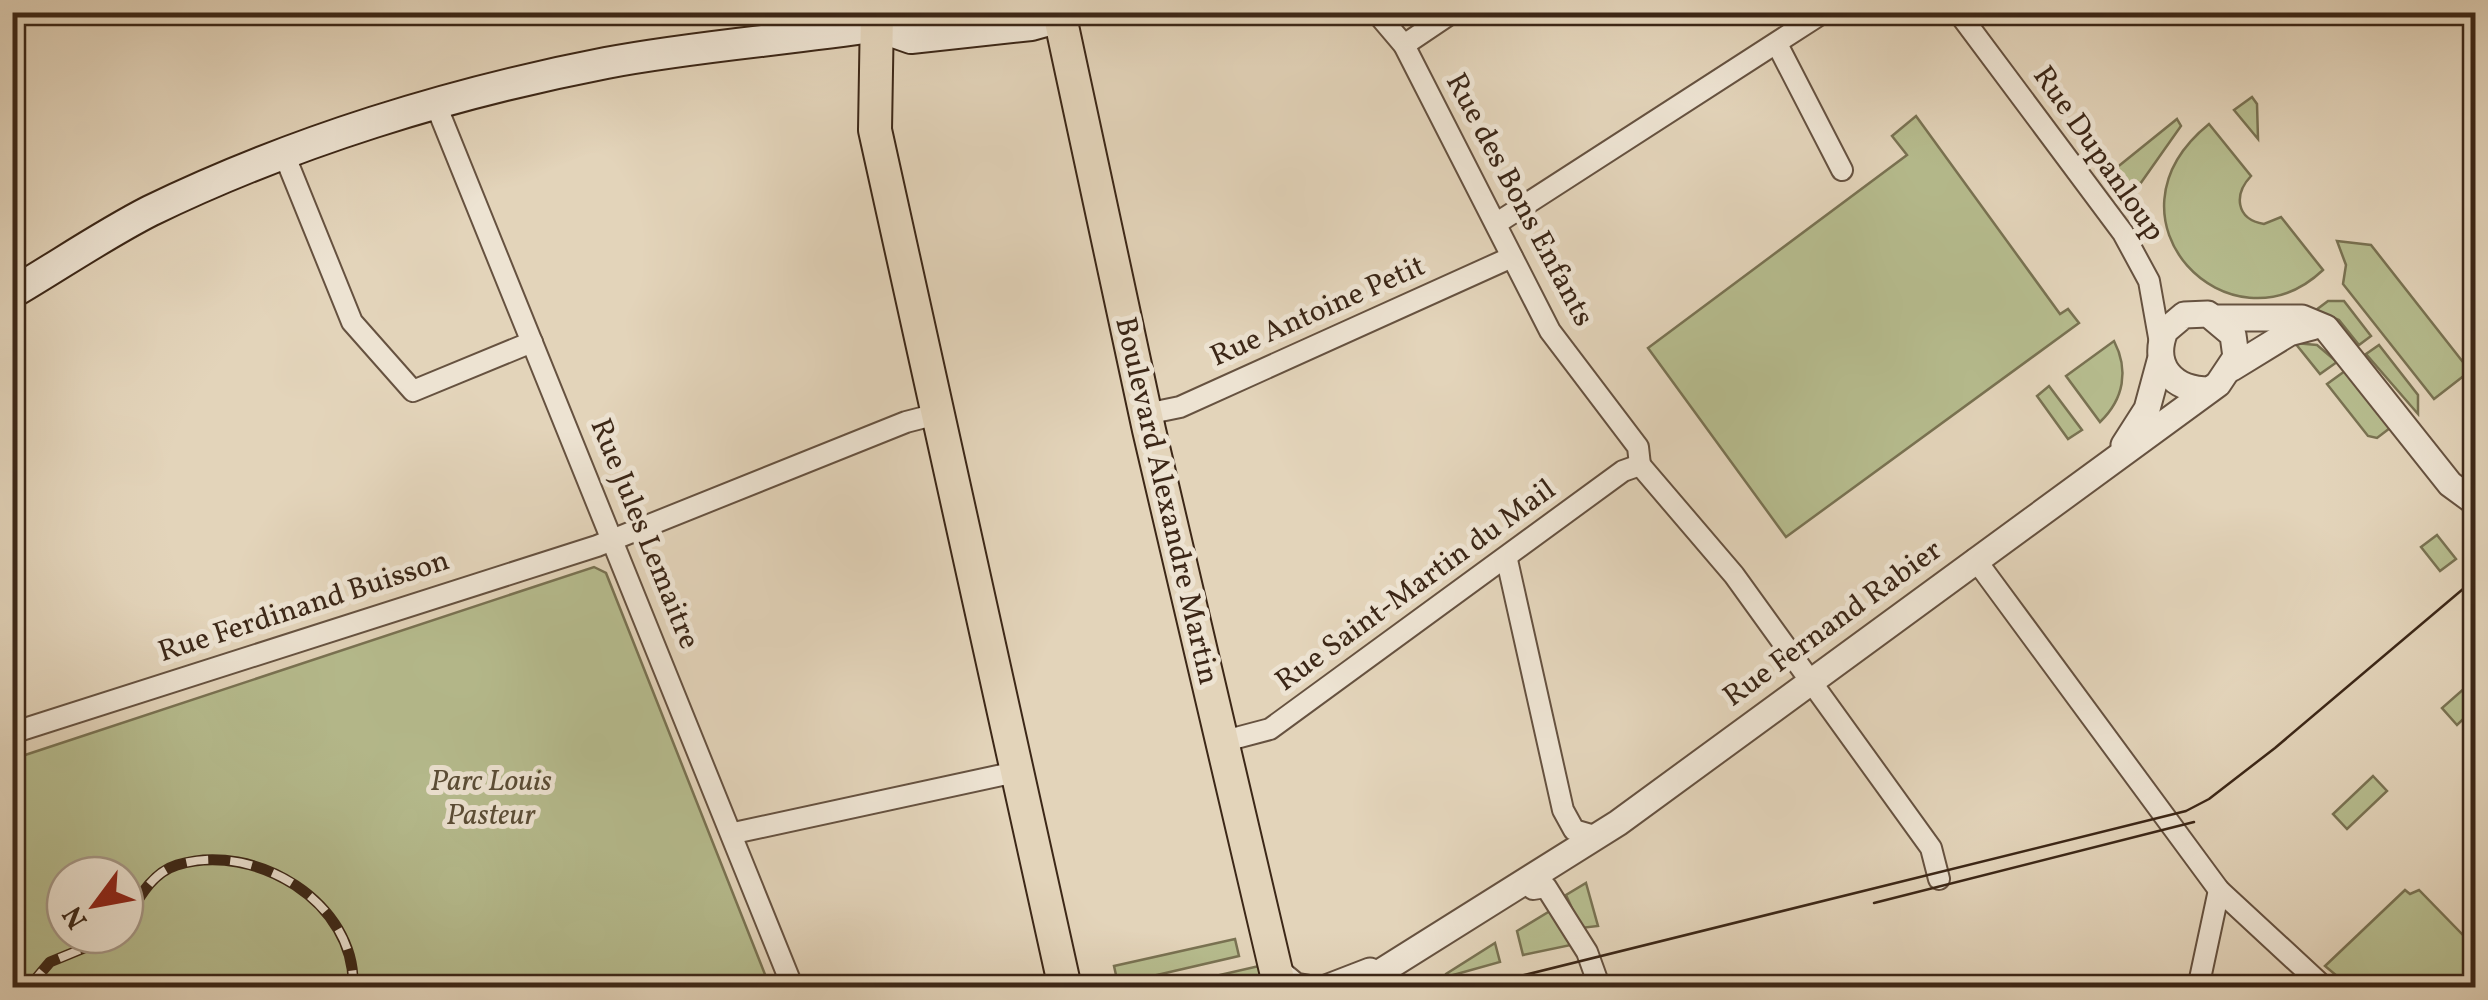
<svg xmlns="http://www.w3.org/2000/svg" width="2488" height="1000" font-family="Vollkorn,serif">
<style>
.green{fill:#b6bc8e;stroke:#797252;stroke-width:2.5;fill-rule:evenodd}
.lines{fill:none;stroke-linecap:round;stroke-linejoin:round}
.minor-casing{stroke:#665240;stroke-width:24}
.tertiary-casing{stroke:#665240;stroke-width:29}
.secondary-casing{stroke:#3c2717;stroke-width:34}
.primary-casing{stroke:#3c2717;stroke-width:36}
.minor{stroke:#ede3d2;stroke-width:20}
.tertiary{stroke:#ede3d2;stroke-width:25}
.secondary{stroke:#ede3d2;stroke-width:30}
.primary{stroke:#e3d4ba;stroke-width:32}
.tram{stroke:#3c2717;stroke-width:2.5}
.rail-casing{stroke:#3c2717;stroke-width:11}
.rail{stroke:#ede3d2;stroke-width:8;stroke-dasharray:22;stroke-linecap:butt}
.labels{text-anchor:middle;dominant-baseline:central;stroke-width:10;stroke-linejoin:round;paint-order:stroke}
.street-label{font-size:30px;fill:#3c2717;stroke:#ede3d2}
.park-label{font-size:30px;font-style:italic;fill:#5a4c35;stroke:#ede3d2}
</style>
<rect width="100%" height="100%" fill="#e3d4ba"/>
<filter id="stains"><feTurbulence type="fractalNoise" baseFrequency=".002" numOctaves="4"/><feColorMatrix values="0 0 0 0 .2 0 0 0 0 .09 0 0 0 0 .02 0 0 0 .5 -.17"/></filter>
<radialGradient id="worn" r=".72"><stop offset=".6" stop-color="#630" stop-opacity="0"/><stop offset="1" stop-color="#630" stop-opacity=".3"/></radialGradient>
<!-- green -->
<g class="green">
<path d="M2252,97L2257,104L2258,139L2234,110Z"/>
<path d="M1916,116L2060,314L2068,309L2079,323L1786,537L1648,348L1907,155L1892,136Z"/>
<path d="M2177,119L2181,126L2133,194L2115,169Z"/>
<path d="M2209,124L2251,176C2234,194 2235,219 2264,224L2281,217L2323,270C2230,358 2092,219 2209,124Z"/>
<path d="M2337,241L2371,245L2470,371L2434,399L2343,284L2346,265Z"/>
<path d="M2328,301H2344L2371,336L2359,345L2339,320L2316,310Z"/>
<path d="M2114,341C2129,370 2124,399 2100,422L2066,376Z"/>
<path d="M2295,343L2317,345L2337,362L2320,374Z"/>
<path d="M2379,345L2418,395V414L2366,354Z"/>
<path d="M2345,371L2390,428L2377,438L2368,436L2327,384Z"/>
<path d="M2049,386L2082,430L2068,439L2037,396Z"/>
<path d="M2437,535L2456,559L2440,571L2421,547Z"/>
<path d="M594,567L606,573L770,987H13V759ZM65,875H125V935H65Z"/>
<path d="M2475,679V708L2457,725L2442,708Z"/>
<path d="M2373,776L2387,791L2347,829L2333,814Z"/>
<path d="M1586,883L1598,926L1581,928L1566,895Z"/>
<path d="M2405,890L2410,894L2419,890L2463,935L2475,924V987H2350L2325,966Z"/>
<path d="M1550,911L1571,945L1523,955L1517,931Z"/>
<path d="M1235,939L1239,956L1118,984L1114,966Z"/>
<path d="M1495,943L1500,962L1446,977V974Z"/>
<path d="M1259,966L1262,988H1163Z"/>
</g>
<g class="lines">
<!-- minor casing -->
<g class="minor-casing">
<g id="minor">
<path d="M1376,12L1404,45L1550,331L1638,447L1640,465"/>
<path d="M1958,12L2123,233L2149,281L2160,343"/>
<path d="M1777,44L1842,170"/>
<path d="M1404,45L1453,12"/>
<path d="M436,105L793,988"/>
<path d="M284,154L352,322L413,391L532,342"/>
<path d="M1497,223L1824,12"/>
<path d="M1146,414L1180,407L1512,257"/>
<path d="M1640,465L1734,575L1931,848L1939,879"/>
<path d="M1975,559L2219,890L2325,988"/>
<path d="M1507,560L1563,810L1574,830L1598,837"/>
<path d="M12,733L597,546L906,422L937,414"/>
<path d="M1221,742L1270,729L1623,471L1640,465"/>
<path d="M734,833L1016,772"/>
<path d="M1533,889L1546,887L1587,952L1600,988"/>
<path d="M2198,988L2219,890"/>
</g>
</g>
<!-- tertiary casing -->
<g class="tertiary-casing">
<g id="tertiary">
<path d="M2218,318H2302L2326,328L2450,484L2476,503"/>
<path d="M2232,368L2289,333L2312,327"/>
<path d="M2124,445L2147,409L2160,361"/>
<path d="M1277,971L1295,986L1307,988"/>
<path d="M1326,988L1370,971"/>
<path d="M1355,988L1618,823L2218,384L2236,357L2233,335L2208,314L2184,315L2165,331C2151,366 2173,390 2209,390"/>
</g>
</g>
<!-- secondary casing -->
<g class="secondary-casing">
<g id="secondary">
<path d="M877,26L911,38L1031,25L1049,20L1055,12"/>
<path d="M12,293C58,266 103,235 150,211C292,142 451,93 606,63C695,46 787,40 877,26L908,12"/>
</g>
</g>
<!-- primary casing -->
<g class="primary-casing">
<g id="primary">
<path d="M877,12L875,130L1065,988"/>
<path d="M1059,12L1149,430L1280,988"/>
</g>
</g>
<!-- minor -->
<use href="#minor" class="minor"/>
<!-- tertiary -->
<use href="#tertiary" class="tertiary"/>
<!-- secondary -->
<use href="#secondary" class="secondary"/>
<!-- primary -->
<use href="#primary" class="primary"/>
<!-- tram -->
<g class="tram">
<path d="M1874,903L2194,822"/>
<path d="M1472,988L2186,811L2209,799L2275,748L2476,578"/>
</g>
<!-- rail casing -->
<g class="rail-casing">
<g id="rail">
<path d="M125,921C138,900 151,873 177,865C254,841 357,902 353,988"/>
<path d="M28,988L50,962L116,935"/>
</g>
</g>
<!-- rail -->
<use href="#rail" class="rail"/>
</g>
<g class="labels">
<!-- street labels -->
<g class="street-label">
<text transform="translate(2098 154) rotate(55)">Rue Dupanloup</text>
<text transform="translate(1519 200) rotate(62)">Rue des Bons Enfants</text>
<text transform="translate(1318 312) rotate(-24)">Rue Antoine Petit</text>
<text transform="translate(1166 501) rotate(77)">Boulevard Alexandre Martin</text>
<text transform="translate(644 534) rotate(68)">Rue Jules Lemaitre</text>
<text transform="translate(1416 586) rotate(-36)">Rue Saint-Martin du Mail</text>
<text transform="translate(304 607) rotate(-18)">Rue Ferdinand Buisson</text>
<text transform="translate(1833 624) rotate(-36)">Rue Fernand Rabier</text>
</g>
<!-- park labels -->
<g class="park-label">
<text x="491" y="782">Parc Louis<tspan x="491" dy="34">Pasteur</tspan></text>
</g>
</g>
<!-- margin -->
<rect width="2488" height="1000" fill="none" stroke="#e3d4ba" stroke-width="50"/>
<rect x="15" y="15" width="2458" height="970" fill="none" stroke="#3c2717" stroke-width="5"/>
<rect x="25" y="25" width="2438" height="950" fill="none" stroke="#3c2717" stroke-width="2.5"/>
<!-- north arrow -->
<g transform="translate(95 905) rotate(238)"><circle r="48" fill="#ede3d2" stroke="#a69887" stroke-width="2.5"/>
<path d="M0-8L18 38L0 25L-18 38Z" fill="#8f2418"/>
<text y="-15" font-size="28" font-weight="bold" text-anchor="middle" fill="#3c2717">N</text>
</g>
<rect width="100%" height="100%" filter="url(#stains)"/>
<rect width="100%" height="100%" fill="url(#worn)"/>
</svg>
